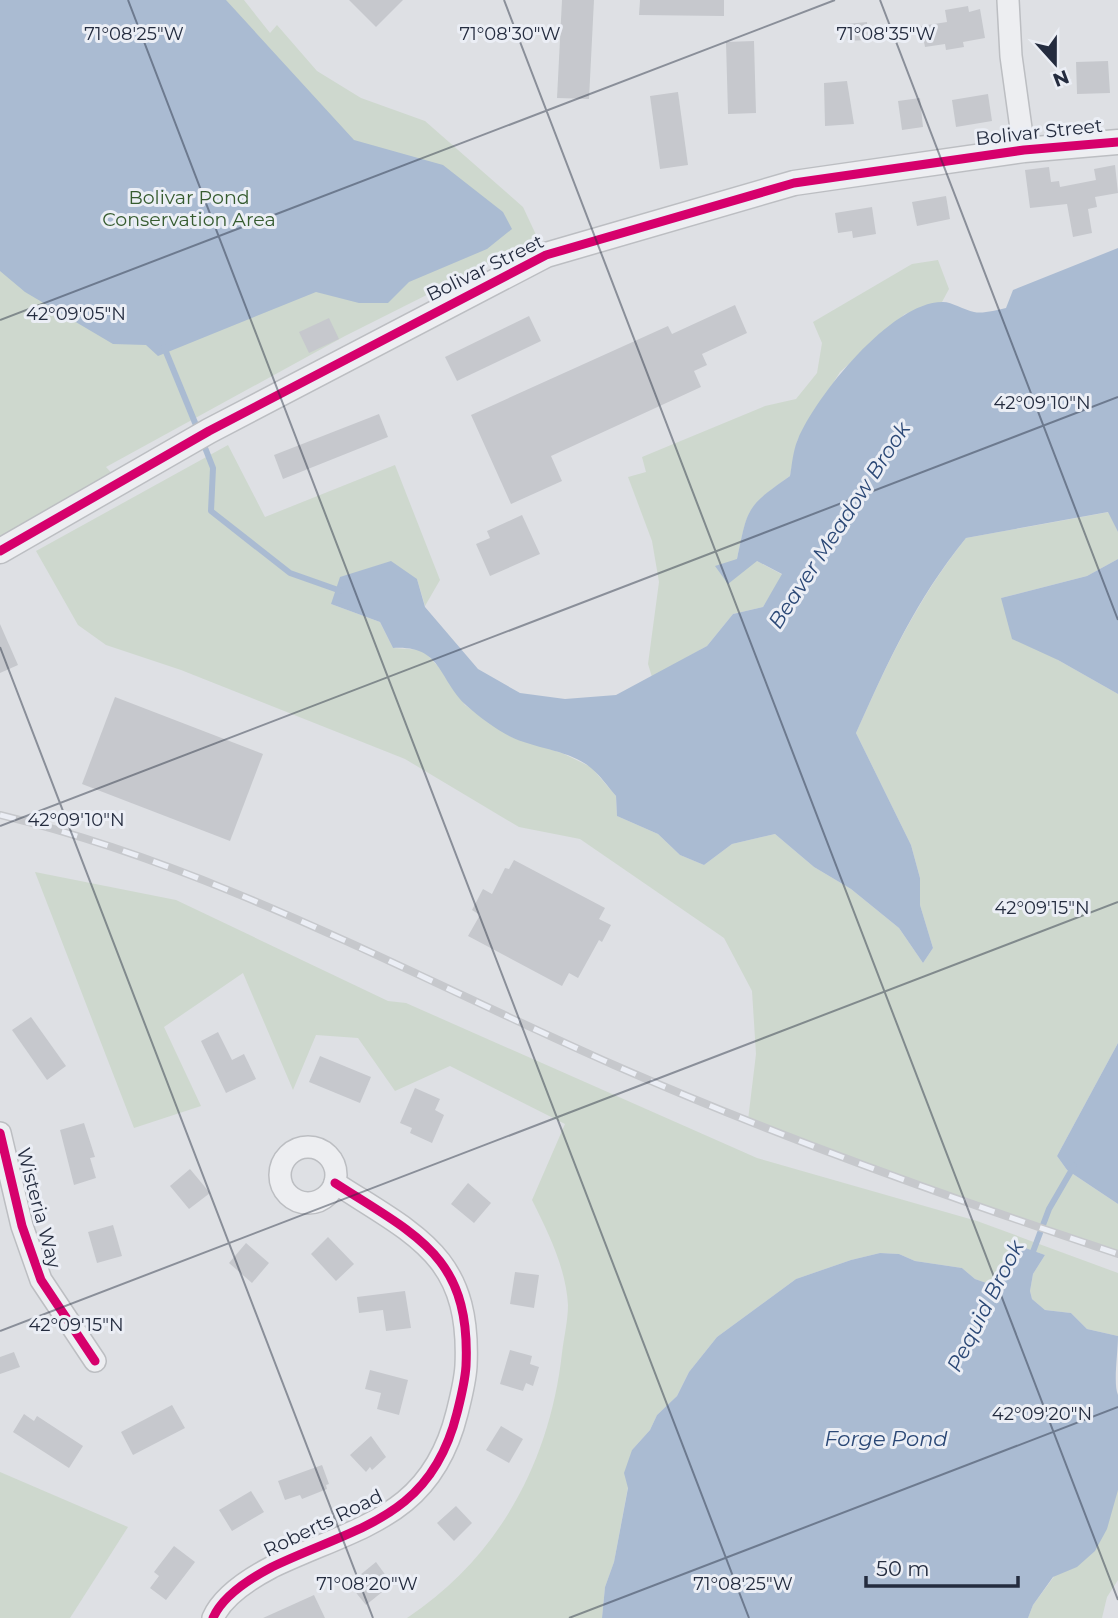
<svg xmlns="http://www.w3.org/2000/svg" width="1118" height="1618" font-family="Montserrat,sans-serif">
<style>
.green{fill:#ced8ce}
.water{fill:#aabbd2}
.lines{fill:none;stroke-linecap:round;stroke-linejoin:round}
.stream{stroke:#aabbd2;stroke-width:6}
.building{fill:#c6c8cd}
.minor-casing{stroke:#bcbec2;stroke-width:24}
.tertiary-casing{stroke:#bcbec2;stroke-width:27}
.minor{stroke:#edeef1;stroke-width:21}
.tertiary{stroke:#edeef1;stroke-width:24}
.rail-casing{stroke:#c6c8cc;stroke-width:8}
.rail{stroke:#ebeef5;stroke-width:5;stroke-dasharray:16;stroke-linecap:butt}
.cycleway-casing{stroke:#ebeef5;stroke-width:13}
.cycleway{stroke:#d6006c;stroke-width:9}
.ticks{fill:none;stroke:#242c3f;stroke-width:2;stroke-opacity:0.45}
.labels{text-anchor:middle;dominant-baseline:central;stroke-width:6;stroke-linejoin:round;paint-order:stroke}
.street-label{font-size:19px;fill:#242c3f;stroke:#ebeef5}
.park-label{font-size:19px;fill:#365c30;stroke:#ebeef5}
.water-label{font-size:21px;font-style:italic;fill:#2b4876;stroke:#ebeef5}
.ticks-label{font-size:18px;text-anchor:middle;fill:#242c3f;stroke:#ebeef5;stroke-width:6;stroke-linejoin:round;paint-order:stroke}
</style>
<rect width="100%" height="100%" fill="#dee0e4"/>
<!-- green -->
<g class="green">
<path d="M0,0H244L270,33L277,25L317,71L361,98L425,121L523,207L538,239L345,336L106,467L116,478L0,537Z"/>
<path d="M938,260L949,289L942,302L905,314L840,372L797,441L790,476C747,507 748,507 737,559L757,561L783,575L763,607L733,614L707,646L652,677L648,664L659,582L652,541L628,477L646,472L642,457L765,406L796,399L817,373L822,343L813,322L912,264Z"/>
<path d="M228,445L265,517L395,465L440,580L425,606L417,579L331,604L380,622L393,648L423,650L444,673L465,705L511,737L562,753L591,767L616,796L617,816L658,834L680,855L704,865L732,844L775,834L814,867L851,889L899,928L923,963L933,948L920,905V878L911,845L856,733C889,660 916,601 966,538L1109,512L1118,532V559L1087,576L1001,598L1058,660L1118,694V1043L1057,1156L1067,1170L1118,1204V1254L970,1203L748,1120L756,1054L752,991L724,938L580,839L519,827L405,759L181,670L106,645L78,625L36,551Z"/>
<path d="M35,872L176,900L388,1001L406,1003L757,1158L977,1221L1118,1273V1336L1087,1329L1071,1313L1045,1310L1032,1299L1030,1291L1033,1274L1045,1255L1020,1246L1008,1277L1001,1283L992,1285L975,1279L962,1268L915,1261L899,1254L880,1253L851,1260L796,1279L717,1337L689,1372L677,1396L657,1415L650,1430L632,1450L628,1487L614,1562L605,1587L602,1618H407C499,1557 550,1461 562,1353C564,1337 568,1320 568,1305C566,1268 548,1232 532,1200L565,1124L450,1066L395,1091L358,1038L316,1035L293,1090L243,973L164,1027L201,1106L134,1128Z"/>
<path d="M0,1472L128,1527L70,1618H0Z"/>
<path d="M1118,1490V1580L1107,1597L1102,1618H1028L1033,1605Z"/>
</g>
<!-- water -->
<g class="water">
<path d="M0,0H226L354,140L443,165L503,212L512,229L487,249L409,282L388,303H359L316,292L158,356L146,345L113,344L25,292L0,271Z"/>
<path d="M1118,248V532L1108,512L966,538C915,601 889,660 856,733L911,845L920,878V905L933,948L923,963L899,928L851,889L814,867L775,834L732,844L704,865L680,855L658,834L617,816L616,796C608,787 601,776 591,768C570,750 536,749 511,737C497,730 479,717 467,706C438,680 443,645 393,648L380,622L331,604L340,577L391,561L417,579L425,607L478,669L520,693L565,699L616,695L707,646L733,614L763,607L782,574L757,561L728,584L715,566L737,559C748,507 746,507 790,476C792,465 793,450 798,439C816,396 892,301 943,302C952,302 964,310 974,312C983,314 996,310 1006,308L1013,290Z"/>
<path d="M1118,559V694L1058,660L1012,639L1001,598L1087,576Z"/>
<path d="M1118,1043V1204L1067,1170L1057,1156Z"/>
<path d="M1020,1246L1045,1255L1033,1274L1030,1291L1032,1299L1045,1310L1071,1313L1087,1329L1118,1336C1118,1353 1113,1384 1118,1395V1490L1107,1529L1095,1551L1077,1567L1053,1577L1033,1605L1028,1618H602L605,1587L614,1562L628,1488L624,1473L632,1450L650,1430L657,1415L677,1396L689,1372L717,1337L796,1279L851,1260L880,1253L899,1254L915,1261L962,1268L975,1279L992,1285L1001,1283L1007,1277Z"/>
</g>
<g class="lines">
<!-- stream -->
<g class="stream">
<path d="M164,347L198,430"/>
<path d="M202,440L213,468L211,511L290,573L341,591"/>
<path d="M1031,1257L1049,1209L1074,1166"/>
</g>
</g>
<!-- building -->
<g class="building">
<path d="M349,0H403L376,27Z"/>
<path d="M562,0H594L589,99L557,98Z"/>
<path d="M640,0H724V16L639,15Z"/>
<path d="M968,6L969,12L980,9L985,38L963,42L964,47L946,50L945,44L925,47L921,26L947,22L945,10Z"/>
<path d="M867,22L868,40L847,41L846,24Z"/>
<path d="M754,41L756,113L728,114L726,42Z"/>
<path d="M1108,61L1110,93L1077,94L1076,62Z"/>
<path d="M847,81L854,124L825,126L824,83Z"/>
<path d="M678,92L688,165L660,169L650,96Z"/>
<path d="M988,94L992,121L956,127L952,100Z"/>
<path d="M920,98L923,127L902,130L898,101Z"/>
<path d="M1115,165L1118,193L1095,197L1097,207L1088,209L1092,233L1073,237L1067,204L1030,208L1025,170L1049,167L1051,182L1059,181L1060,187L1096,180L1094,169Z"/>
<path d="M946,196L950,219L917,226L912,202Z"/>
<path d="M872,207L876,234L853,238L852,231L838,233L835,213Z"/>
<path d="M735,305L747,333L702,354L707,365L694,371L701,387L551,456L562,481L511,504L471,415L668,326L672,334Z"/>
<path d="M529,316L541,341L457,381L445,357Z"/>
<path d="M329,318L339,339L309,353L299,332Z"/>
<path d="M379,414L388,437L283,479L274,455Z"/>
<path d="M522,515L540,554L490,576L476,544L490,538L487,531Z"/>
<path d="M0,624L18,665L0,673Z"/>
<path d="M115,697L263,754L230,841L82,784Z"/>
<path d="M514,860L605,908L599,919L611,925L602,942L599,940L578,978L569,973L562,986L468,936L480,915L472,910L483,889L492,894L505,868L509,869Z"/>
<path d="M31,1017L66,1066L47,1080L12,1030Z"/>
<path d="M218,1032L232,1060L244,1054L256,1079L226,1093L201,1041Z"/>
<path d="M320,1056L371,1077L360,1103L309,1082Z"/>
<path d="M415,1088L440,1099L435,1110L444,1115L432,1143L410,1133L412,1128L400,1123Z"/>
<path d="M84,1123L95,1157L90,1158L96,1178L74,1185L60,1130Z"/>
<path d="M190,1169L210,1193L189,1209L170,1186Z"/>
<path d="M468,1183L491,1203L474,1223L451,1204Z"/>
<path d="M113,1225L122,1256L97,1263L88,1232Z"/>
<path d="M328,1237L354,1264L336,1281L311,1254Z"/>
<path d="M246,1243L269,1263L252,1283L229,1263Z"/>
<path d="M515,1272L539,1275L534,1308L510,1304Z"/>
<path d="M405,1291L411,1328L386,1331L383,1310L359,1313L357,1297Z"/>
<path d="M510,1350L532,1356L530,1364L539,1367L533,1386L526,1383L523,1391L500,1384Z"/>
<path d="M14,1352L20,1367L0,1374V1357Z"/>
<path d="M370,1370L408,1380L399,1415L377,1409L381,1393L365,1389Z"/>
<path d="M172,1405L185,1428L133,1455L121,1432Z"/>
<path d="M24,1414L34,1421L37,1416L83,1446L69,1468L13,1432Z"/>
<path d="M501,1426L523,1439L509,1463L486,1450Z"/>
<path d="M371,1436L386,1457L372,1470L370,1467L366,1472L350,1455Z"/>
<path d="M322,1465L329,1484L326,1485L327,1489L302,1499L300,1495L285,1500L278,1481Z"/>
<path d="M251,1491L264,1512L232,1531L219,1510Z"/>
<path d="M456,1506L472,1523L454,1541L437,1523Z"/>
<path d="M174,1546L195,1562L166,1600L150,1588L159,1576L154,1572Z"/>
<path d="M376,1562L392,1584L366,1605L349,1584Z"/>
<path d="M314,1595L325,1618H263Z"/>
</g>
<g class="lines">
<!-- minor casing -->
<g class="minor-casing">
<g id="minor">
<path d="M1008,0L1011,56L1024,150"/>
<path d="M0,1133L22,1226L41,1280L95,1361"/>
<circle cx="308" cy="1175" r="28"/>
<path d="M213,1618C223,1595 251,1578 272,1567C358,1526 431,1518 457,1413C461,1397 465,1382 466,1366C471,1256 417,1236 335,1183"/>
</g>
</g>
<!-- tertiary casing -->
<g class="tertiary-casing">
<path id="tertiary" d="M0,551L209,431L546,255L794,183L1024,150L1118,142"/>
</g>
<!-- minor -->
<use href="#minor" class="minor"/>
<!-- tertiary -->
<use href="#tertiary" class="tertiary"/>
<!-- rail casing -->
<g class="rail-casing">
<path id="rail" d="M0,815C217,867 412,976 614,1065C778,1137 948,1197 1118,1254"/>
</g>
<!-- rail -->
<use href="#rail" class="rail"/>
<!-- cycleway casing -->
<g class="cycleway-casing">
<g id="cycleway">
<path d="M0,551L209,431L546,255L794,183L1024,150L1118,142"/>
<path d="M0,1133L22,1226L41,1280L95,1361"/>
<path d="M213,1618C223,1595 251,1578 272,1567C358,1526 431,1518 457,1413C461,1397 465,1382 466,1366C471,1256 417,1236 335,1183"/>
</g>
</g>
<!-- cycleway -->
<use href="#cycleway" class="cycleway"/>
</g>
<!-- ticks -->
<path class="ticks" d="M128,0L749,1618M504,0L1118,1600M880,0L1118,620M0,320L835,0M0,647L373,1618M0,826L1118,397M0,1331L1118,902M569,1618L1118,1407"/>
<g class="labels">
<!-- street labels -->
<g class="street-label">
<text transform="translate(1039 132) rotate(-6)">Bolivar Street</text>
<text transform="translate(485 268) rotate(-26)">Bolivar Street</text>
<text transform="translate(39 1208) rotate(75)">Wisteria Way</text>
<text transform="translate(323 1523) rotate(-26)">Roberts Road</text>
</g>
<!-- park labels -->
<g class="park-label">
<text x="189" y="197">Bolivar Pond<tspan x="189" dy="22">Conservation Area</tspan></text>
</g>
<!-- water labels -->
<g class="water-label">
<text transform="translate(839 525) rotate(-57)">Beaver Meadow Brook</text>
<text transform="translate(985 1306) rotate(-63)">Pequid Brook</text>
<text x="886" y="1438">Forge Pond</text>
</g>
</g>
<g class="ticks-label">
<text x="134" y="40">71°08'25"W</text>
<text x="510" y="40">71°08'30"W</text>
<text x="886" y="40">71°08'35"W</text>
<text x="76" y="320">42°09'05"N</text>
<text x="1042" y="409">42°09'10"N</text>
<text x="76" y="826">42°09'10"N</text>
<text x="1042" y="914">42°09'15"N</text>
<text x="76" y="1331">42°09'15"N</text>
<text x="1042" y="1420">42°09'20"N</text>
<text x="367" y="1590">71°08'20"W</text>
<text x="743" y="1590">71°08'25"W</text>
</g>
<!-- north arrow -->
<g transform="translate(1055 63) rotate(159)" stroke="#ebeef5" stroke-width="5" paint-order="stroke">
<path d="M0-5L12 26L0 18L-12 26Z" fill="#242c3f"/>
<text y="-10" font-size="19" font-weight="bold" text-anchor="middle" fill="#242c3f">N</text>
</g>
<!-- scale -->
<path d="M866 1576v10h152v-10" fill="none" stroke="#242c3f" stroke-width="3.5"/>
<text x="876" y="1576" font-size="21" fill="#242c3f" stroke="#ebeef5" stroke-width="5" paint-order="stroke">50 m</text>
</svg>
